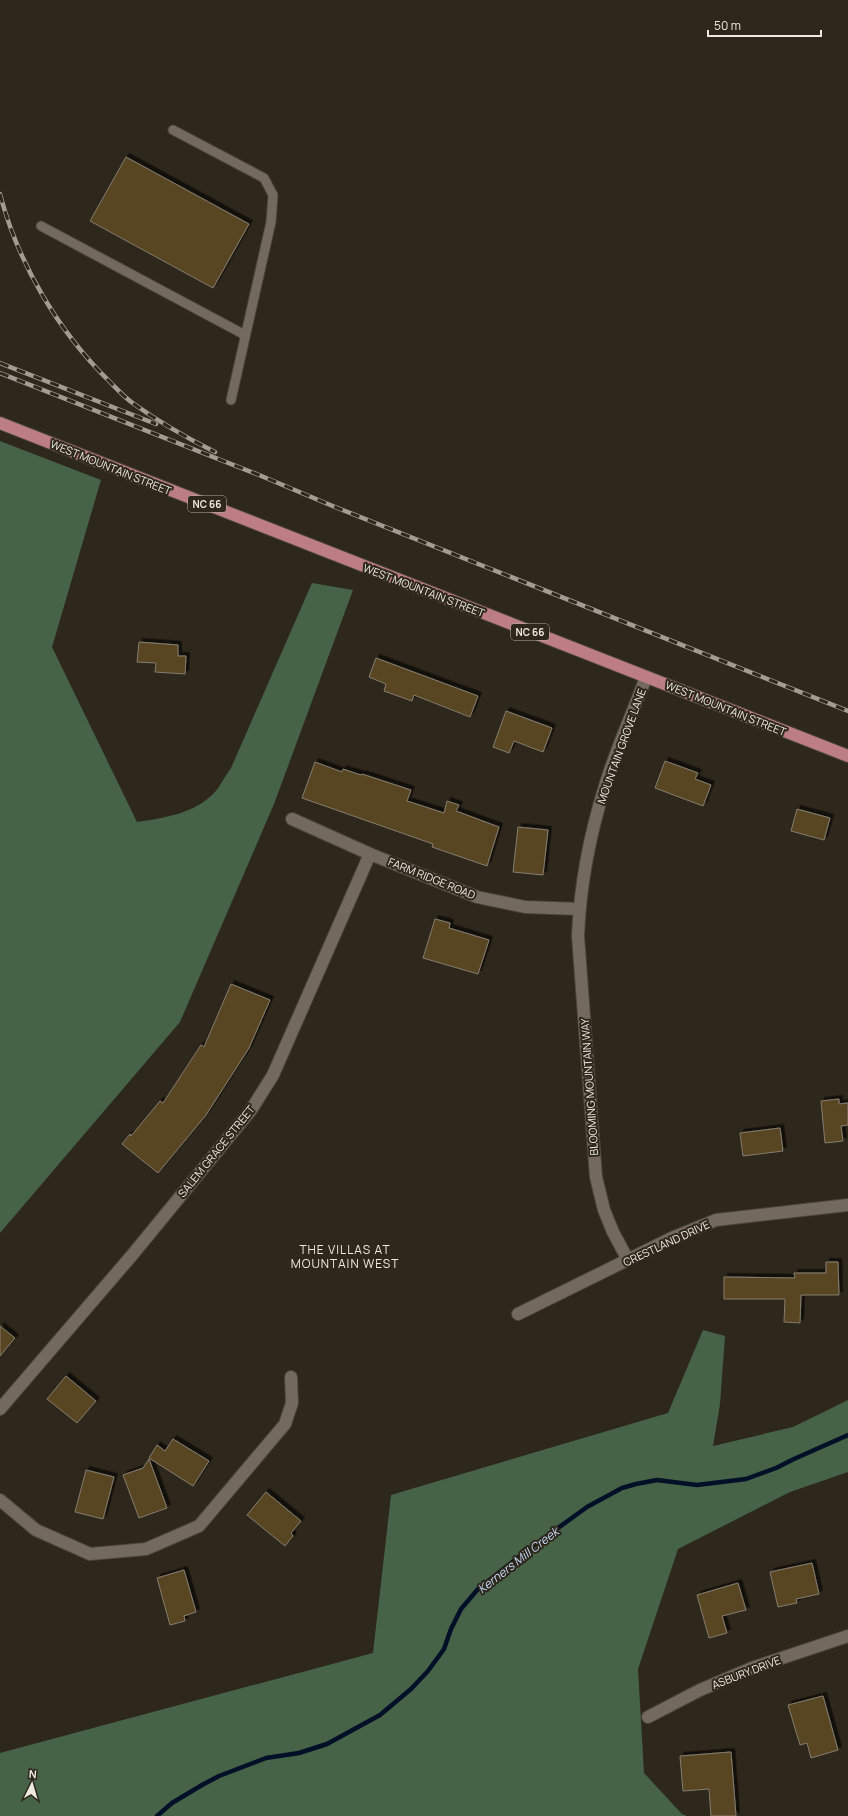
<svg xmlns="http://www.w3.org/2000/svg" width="848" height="1816" font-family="Manrope,sans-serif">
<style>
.forest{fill:#466348}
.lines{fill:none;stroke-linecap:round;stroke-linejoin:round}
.stream{stroke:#010f27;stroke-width:4.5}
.building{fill:#584524;stroke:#857d6f;filter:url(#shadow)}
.lane-casing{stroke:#4a443a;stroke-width:11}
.street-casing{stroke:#4a443a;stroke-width:14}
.primary-casing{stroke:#4a443a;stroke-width:14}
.lane{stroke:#736a5d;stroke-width:9}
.street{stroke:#736a5d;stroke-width:12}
.primary{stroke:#bd7d85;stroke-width:12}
.rail-casing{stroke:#a29c92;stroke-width:4.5}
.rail{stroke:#2e271b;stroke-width:3;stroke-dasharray:9;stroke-linecap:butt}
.labels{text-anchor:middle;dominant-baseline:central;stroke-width:4;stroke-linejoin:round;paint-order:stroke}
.shield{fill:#2e271b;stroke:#b4afa6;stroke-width:1}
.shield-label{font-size:10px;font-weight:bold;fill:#eee9e1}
.street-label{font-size:11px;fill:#eee9e1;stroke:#2e271b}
.neighbourhood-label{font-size:12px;letter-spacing:1px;fill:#eee9e1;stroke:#2e271b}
.water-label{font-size:12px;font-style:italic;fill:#c4dbfb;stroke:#2e271b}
</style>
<defs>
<filter id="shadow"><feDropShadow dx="3.5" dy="-3.5" stdDeviation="0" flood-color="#0009"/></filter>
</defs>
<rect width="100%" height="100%" fill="#2e271b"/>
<!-- forest -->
<g class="forest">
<path d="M0,441L101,480L52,647L137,822C163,818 194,814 214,793C220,787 225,776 231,768L312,583L353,590L274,804L180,1022L0,1233Z"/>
<path d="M703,1330L725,1336L720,1404L713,1446L793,1427L848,1400V1472L790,1492L678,1549L638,1669L644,1773L682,1814L687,1816H0V1753L373,1653L391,1495L668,1413Z"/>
</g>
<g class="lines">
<!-- stream -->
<path class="stream" d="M157,1816L172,1803L202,1785L219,1776L266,1758L299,1753L327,1744L380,1715L411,1689L428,1671L444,1649L451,1629L461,1609L478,1589L529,1549L587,1507L622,1488L636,1484L657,1480L697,1485L746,1479L776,1468L794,1459L848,1435"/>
</g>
<!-- building -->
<g class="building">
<path d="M126,157L249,224L213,288L90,221Z"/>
<path d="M139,642L178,645V656H186L185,674L155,672L156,663L137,662Z"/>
<path d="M376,658L478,696L470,717L414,695L412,701L384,691L386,684L369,677Z"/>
<path d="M506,711L552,728L543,752L514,741L509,753L493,747Z"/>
<path d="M665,761L698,773L695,779L711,785L703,806L655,788Z"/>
<path d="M315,762L342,772L343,769L361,775L362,774L411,790L407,801L444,813L447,801L459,805L456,811L499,827L487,866L432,847L433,844L302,798Z"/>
<path d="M797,809L830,818L824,840L791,831Z"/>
<path d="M518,827L548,830L543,875L513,872Z"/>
<path d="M435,919L450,923L449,928L489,940L478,974L423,958Z"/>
<path d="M231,984L270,1000L249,1048L206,1115L158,1173L122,1144L130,1134L131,1136L160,1101L163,1103L201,1045L204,1047Z"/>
<path d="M839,1099V1104L848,1103V1125L841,1126L843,1141L825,1143L821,1101Z"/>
<path d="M780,1128L783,1151L743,1156L740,1133Z"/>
<path d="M826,1262H838L839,1295H801L800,1323L784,1322L785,1299H724V1277L795,1278L794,1273H826Z"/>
<path d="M0,1326L15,1338L0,1356Z"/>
<path d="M66,1376L96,1401L77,1423L47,1399Z"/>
<path d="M173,1439L209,1461L193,1486L149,1458L157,1445L165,1451Z"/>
<path d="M149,1459L167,1508L139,1518L123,1475L143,1468Z"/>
<path d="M86,1470L114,1477L103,1519L75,1512Z"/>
<path d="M266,1492L301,1521L291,1533L293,1536L285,1546L247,1515Z"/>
<path d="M812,1563L819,1594L796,1599L797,1603L778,1607L770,1572Z"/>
<path d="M184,1570L196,1612L184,1616L185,1621L170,1625L157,1578Z"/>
<path d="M738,1583L746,1610L722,1616L727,1633L709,1638L697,1595Z"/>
<path d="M823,1696L838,1750L811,1758L807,1743L800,1745L788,1705Z"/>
<path d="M731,1752L736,1816H711L709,1789L683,1791L680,1756Z"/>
</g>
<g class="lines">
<!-- lane casing -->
<g class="lane-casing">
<g id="lane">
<path d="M173,130L264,178L273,195L271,222L231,400"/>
<path d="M41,226L245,335"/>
</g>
</g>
<!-- street casing -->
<g class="street-casing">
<g id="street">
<path d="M292,819L370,854L477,897L525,907L579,909"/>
<path d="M628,1260L613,1232L604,1210L596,1177L578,936C580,885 590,834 605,786C616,749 633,713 646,677"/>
<path d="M518,1314L674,1237L716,1220L848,1205"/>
<path d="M0,1409L133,1254L251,1110L273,1075L370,854"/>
<path d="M0,1500L36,1530L90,1554L146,1549L199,1526L285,1424L292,1403L291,1377"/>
<path d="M648,1717L700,1690L752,1668L848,1636"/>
</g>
</g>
<!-- primary casing -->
<g class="primary-casing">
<path id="primary" d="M0,423L848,756"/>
</g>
<!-- lane -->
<use href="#lane" class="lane"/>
<!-- street -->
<use href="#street" class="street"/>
<!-- primary -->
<use href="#primary" class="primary"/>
<!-- rail casing -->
<g class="rail-casing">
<g id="rail">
<path d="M0,194C18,263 58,331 109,381C117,389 125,398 134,404C159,422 187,438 215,452"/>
<path d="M0,363L156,424"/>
<path d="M0,373L259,475L335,507L848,711"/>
</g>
</g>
<!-- rail -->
<use href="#rail" class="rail"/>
</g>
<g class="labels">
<!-- shield labels -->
<g class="shield">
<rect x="188" y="496" width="38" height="16" rx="3"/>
<rect x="511" y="624" width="38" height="16" rx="3"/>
</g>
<g class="shield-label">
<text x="207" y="504">NC 66</text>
<text x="530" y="632">NC 66</text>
</g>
<!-- street labels -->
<g class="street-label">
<text transform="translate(111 467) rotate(22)">WEST MOUNTAIN STREET</text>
<text transform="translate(424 590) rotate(21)">WEST MOUNTAIN STREET</text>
<text transform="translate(726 708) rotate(22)">WEST MOUNTAIN STREET</text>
<text transform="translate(621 746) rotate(-70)">MOUNTAIN GROVE LANE</text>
<text transform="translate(432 878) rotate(22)">FARM RIDGE ROAD</text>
<text transform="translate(589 1087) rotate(-94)">BLOOMING MOUNTAIN WAY</text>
<text transform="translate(216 1151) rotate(-51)">SALEM GRACE STREET</text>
<text transform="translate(666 1243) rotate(-25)">CRESTLAND DRIVE</text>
<text transform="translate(746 1672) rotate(-21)">ASBURY DRIVE</text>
</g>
<!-- neighbourhood labels -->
<g class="neighbourhood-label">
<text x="345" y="1249">THE VILLAS AT<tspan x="345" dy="14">MOUNTAIN WEST</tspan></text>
</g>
<!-- water labels -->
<g class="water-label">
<text transform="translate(518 1560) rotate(-38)">Kerners Mill Creek</text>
</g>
</g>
<!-- north arrow -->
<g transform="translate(32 1784) rotate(5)" stroke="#2e271b" stroke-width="3" paint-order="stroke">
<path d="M0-3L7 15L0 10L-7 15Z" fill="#eee9e1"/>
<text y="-6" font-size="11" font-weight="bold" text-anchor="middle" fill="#eee9e1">N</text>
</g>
<!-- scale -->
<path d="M708 30v6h113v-6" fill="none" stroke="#eee9e1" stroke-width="2"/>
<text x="714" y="30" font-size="12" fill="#eee9e1" stroke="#2e271b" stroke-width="3" paint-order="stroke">50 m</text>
</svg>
